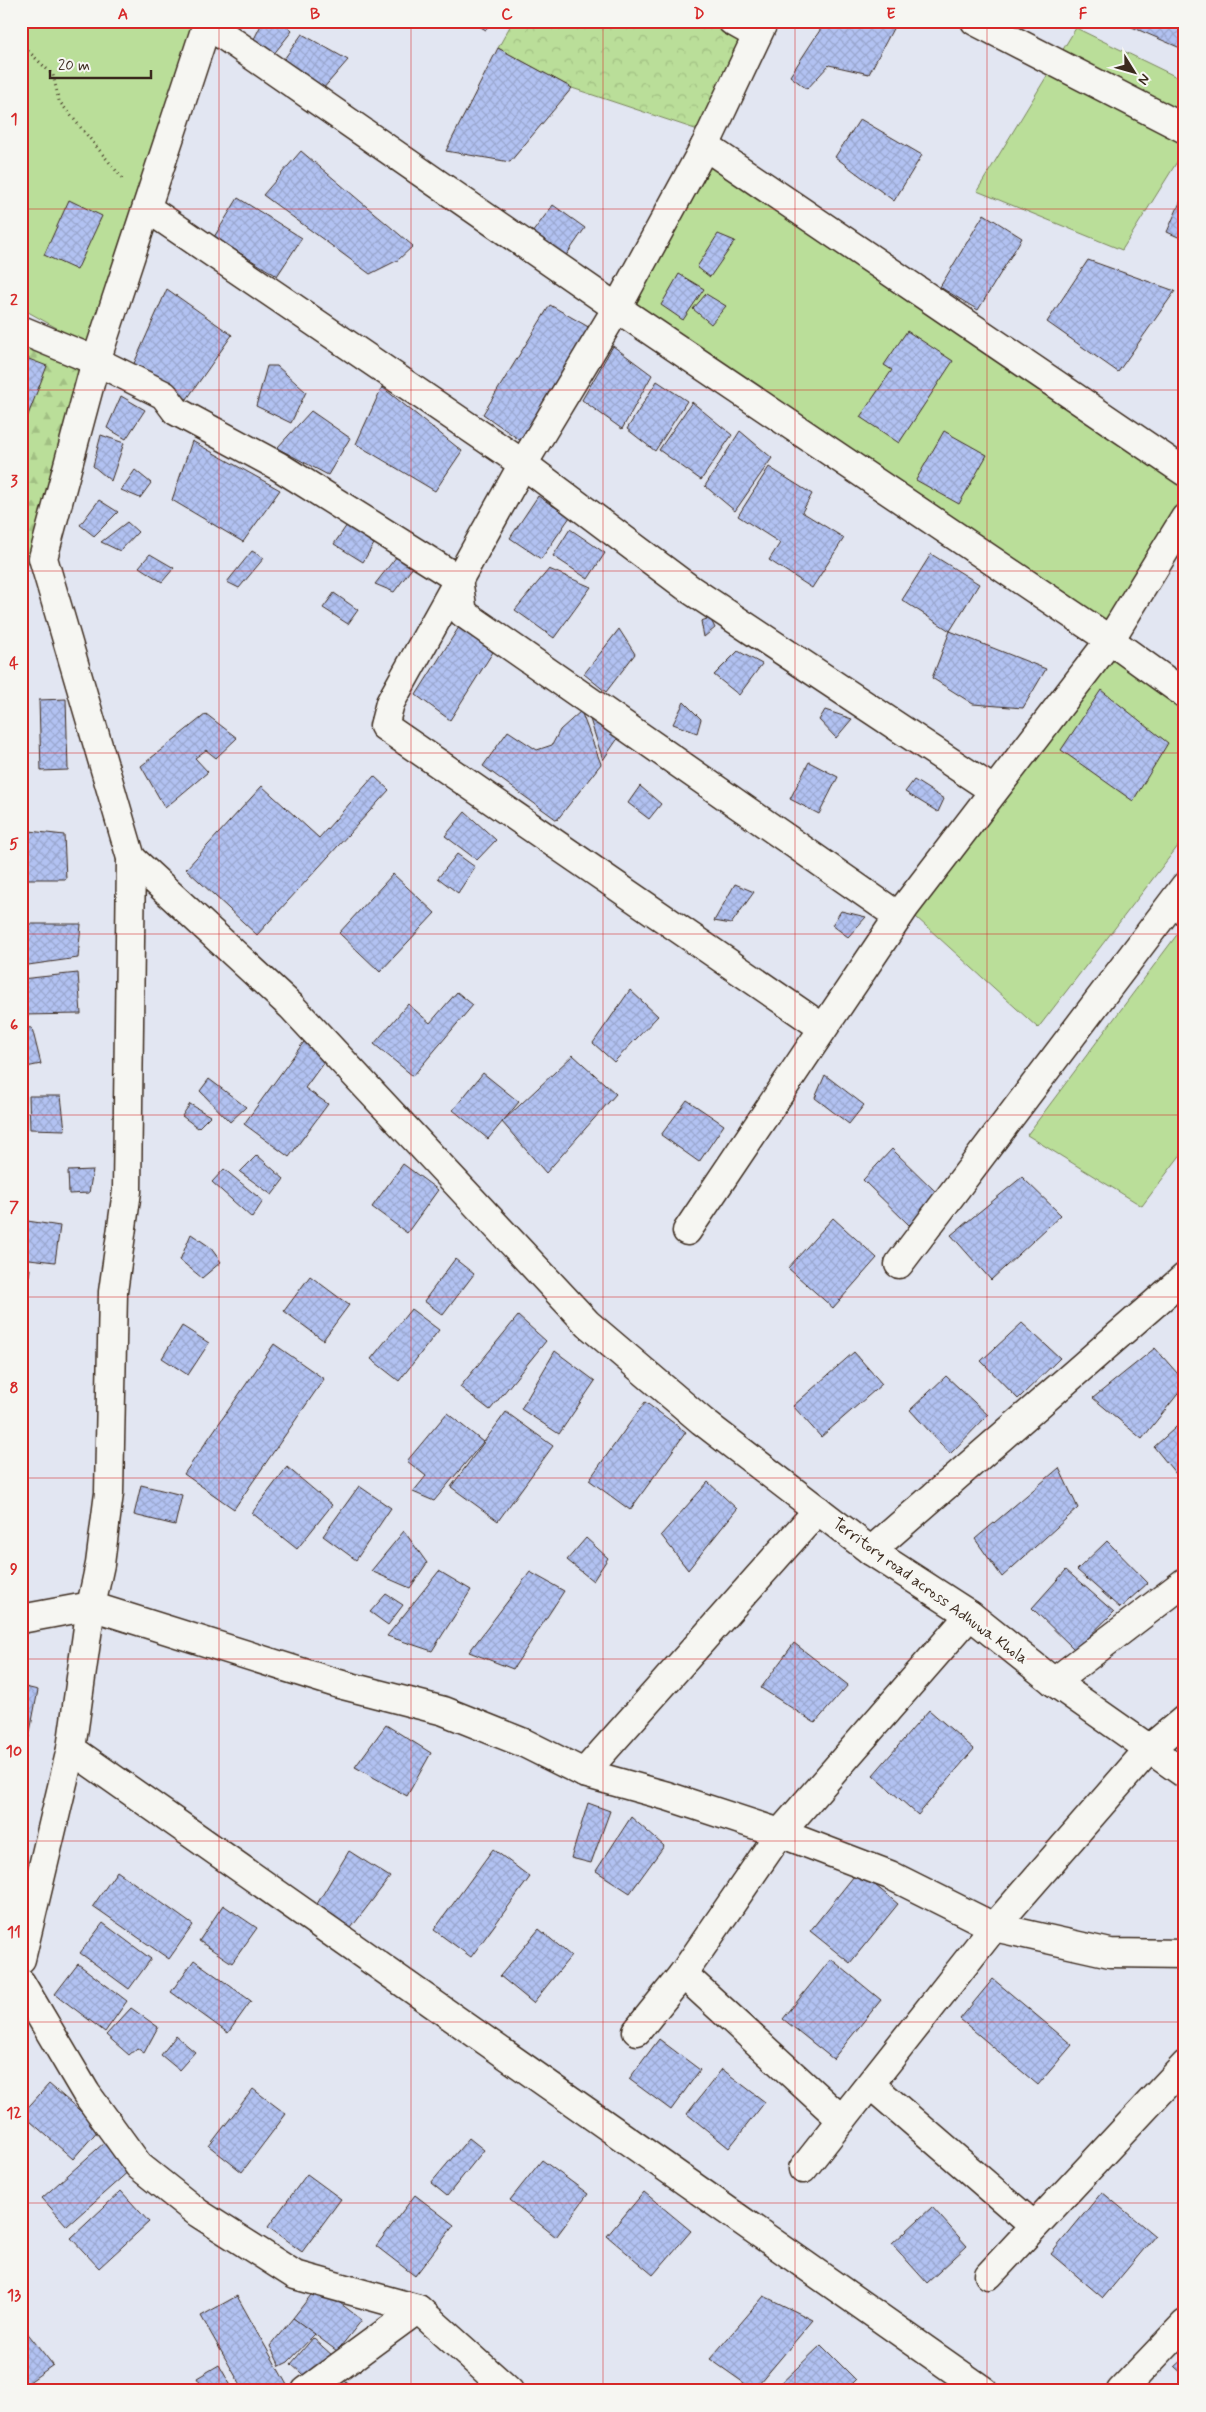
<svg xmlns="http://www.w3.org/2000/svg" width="1206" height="2412" font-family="Mynerve,sans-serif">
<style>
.grass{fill:#bade99;stroke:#7a845c}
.forest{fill:url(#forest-firs);stroke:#7a845c}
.park{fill:url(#park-crowns);stroke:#7a845c}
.building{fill:url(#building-cross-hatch);stroke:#3b2a1e}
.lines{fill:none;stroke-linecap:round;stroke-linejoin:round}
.minor-casing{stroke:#3b2a1e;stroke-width:31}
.path{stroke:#3b2a1e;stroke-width:3;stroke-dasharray:1 4;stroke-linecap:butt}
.minor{stroke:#f6f6f2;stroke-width:28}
.grid{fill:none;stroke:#d62828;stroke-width:1;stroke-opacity:0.55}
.labels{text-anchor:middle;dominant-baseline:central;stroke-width:5;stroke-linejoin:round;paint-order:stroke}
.street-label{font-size:16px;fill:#3b2a1e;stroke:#f6f6f2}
.neatline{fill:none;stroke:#d62828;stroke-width:2}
.grid-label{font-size:16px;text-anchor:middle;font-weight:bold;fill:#d62828}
</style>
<defs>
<pattern id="forest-firs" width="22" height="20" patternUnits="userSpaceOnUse" patternTransform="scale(1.25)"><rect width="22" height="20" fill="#bade99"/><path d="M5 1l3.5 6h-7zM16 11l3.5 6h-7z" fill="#a1bf83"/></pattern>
<pattern id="park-crowns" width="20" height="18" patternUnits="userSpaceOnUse" patternTransform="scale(1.25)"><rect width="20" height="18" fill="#bade99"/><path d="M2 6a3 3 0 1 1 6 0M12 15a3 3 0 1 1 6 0" fill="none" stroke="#a1bf83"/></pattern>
<pattern id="building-cross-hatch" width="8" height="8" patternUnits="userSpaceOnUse" patternTransform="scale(1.25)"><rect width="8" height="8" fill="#b2c2f2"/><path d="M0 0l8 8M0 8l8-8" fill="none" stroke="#9aa7cf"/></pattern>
</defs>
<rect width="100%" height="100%" fill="#e2e6f2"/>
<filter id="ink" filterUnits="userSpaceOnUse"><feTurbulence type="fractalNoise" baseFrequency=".02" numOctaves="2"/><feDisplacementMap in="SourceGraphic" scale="10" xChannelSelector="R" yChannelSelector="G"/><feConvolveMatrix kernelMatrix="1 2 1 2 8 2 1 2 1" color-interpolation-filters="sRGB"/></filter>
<g filter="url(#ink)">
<!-- grass -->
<g class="grass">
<path d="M21,21H208L87,345L21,308Z"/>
<path d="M1076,28L1185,81V149L1122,250L977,191Z"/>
<path d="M710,134L1185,471V518L1110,640L1185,694V837L1038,1028L905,907L1109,640L617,308Z"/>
<path d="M1185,924V1149L1142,1206L1027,1135Z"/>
</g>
<!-- forest -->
<path class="forest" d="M21,337L85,368L43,558L21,567Z"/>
<!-- park -->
<path class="park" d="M513,21H732L757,35L710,134L572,88L498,48Z"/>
<!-- building -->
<g class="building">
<path d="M263,21H281L292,31L273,55L253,41Z"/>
<path d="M470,21H491L486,30Z"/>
<path d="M826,21H897L869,74L829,65L807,89L790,76Z"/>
<path d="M1118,21H1185V50Z"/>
<path d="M302,34L348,60L322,90L282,62Z"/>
<path d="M498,48L572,88L510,162L446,151Z"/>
<path d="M860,119L922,155L894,201L835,157Z"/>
<path d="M301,151L413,246L398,260L370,274L263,195Z"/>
<path d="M1185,191V240L1167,232Z"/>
<path d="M238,198L302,238L277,276L214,237Z"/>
<path d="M69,200L102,216L77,270L44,255Z"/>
<path d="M553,205L585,228L565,257L532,233Z"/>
<path d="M984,214L1022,238L978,310L940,287Z"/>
<path d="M718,234L735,241L710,277L697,267Z"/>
<path d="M1088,260L1175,291L1118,372L1047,322Z"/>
<path d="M679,274L704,289L683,320L661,305Z"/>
<path d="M167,289L232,335L187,399L132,368Z"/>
<path d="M706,294L726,306L711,324L693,309Z"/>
<path d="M550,305L592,329L521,441L483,414Z"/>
<path d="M907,331L953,361L899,443L860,417L892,370L884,365Z"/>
<path d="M613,346L652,375L622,429L582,400Z"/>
<path d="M21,356L47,366L23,428L21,427Z"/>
<path d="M267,366H277L306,392L291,423L256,406Z"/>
<path d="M657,381L687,401L655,451L627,429Z"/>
<path d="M382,387L462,451L435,491L356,444Z"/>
<path d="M121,396L145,410L126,439L107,428Z"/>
<path d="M692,402L732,435L701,480L659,450Z"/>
<path d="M311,411L350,438L328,475L277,448Z"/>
<path d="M740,431L772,458L735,511L705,486Z"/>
<path d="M944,431L987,455L959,504L916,480Z"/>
<path d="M101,435L124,443L111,481L93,466Z"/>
<path d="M192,441L280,490L243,542L172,500Z"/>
<path d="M769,467L812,494L802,512L844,538L812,588L769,560L780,543L738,516Z"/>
<path d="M135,470L151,483L140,498L121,490Z"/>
<path d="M538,496L570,517L541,559L510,538Z"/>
<path d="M99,500L118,512L94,536L80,525Z"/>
<path d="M127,522L138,532L120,551L101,542Z"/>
<path d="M347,525L374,544L363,562L334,544Z"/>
<path d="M570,529L605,553L588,579L553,556Z"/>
<path d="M252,551L264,558L239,588L227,582Z"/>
<path d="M150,554L174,568L162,582L139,567Z"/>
<path d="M931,554L979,584L950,631L902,600Z"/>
<path d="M397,556L413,567L394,592L375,584Z"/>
<path d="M549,569L591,587L554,638L515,610Z"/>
<path d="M334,593L358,610L348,624L323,608Z"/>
<path d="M710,618L715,628L704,637L701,621Z"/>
<path d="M459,627L493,652L450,720L416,695Z"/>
<path d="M619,629L635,654L606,692L584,674Z"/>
<path d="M950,631L1046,669L1023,708L973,704L932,678Z"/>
<path d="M738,651L762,664L739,695L714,675Z"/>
<path d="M1101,690L1168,743L1133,801L1061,750Z"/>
<path d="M66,699L68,770L41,771L39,700Z"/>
<path d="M684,702L701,719L697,733L673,724Z"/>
<path d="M825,710L852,719L836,738L819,720Z"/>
<path d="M581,711L601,764L557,820L483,766L508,731L537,750L552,745L560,730Z"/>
<path d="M206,714L237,738L216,758L206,750L195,758L208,772L165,808L141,766Z"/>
<path d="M589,716L623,731L603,760Z"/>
<path d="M809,762L838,777L819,814L790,799Z"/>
<path d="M374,776L389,790L257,935L186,869L262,786L319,838Z"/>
<path d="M914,780L944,799L938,812L905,792Z"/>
<path d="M640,786L661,804L649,819L628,803Z"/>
<path d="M465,812L496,840L477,860L445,836Z"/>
<path d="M21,830L64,835L66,879H21Z"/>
<path d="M457,854L475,867L458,893L438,878Z"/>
<path d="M393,874L435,913L380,972L339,933Z"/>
<path d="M735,884L754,892L731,924L714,921Z"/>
<path d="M841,911L866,917L848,937L832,925Z"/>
<path d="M21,924H81L78,958L21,966Z"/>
<path d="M78,973L81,1014L21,1015V979Z"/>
<path d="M630,990L658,1016L614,1062L593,1043Z"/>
<path d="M457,992L473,1005L413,1076L374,1044L408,1004L430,1023Z"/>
<path d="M21,1027L32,1028L41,1064L21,1068Z"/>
<path d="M306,1039L329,1055L305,1088L328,1104L289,1157L244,1124Z"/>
<path d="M573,1055L616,1094L546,1173L502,1122Z"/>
<path d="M483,1073L519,1102L488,1139L453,1110Z"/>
<path d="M825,1075L864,1105L849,1124L815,1098Z"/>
<path d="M209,1079L246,1107L230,1122L200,1091Z"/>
<path d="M29,1096H61L65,1130L30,1129Z"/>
<path d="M687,1100L724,1125L699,1162L661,1135Z"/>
<path d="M190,1104L210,1116L198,1128L182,1116Z"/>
<path d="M892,1149L939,1195L909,1225L863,1180Z"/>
<path d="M257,1155L284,1179L272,1195L240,1172Z"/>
<path d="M403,1164L438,1190L407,1233L372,1207Z"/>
<path d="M224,1169L263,1201L252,1218L212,1182Z"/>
<path d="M93,1170L89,1193L69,1194L68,1171Z"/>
<path d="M1022,1177L1061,1215L991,1280L951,1235Z"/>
<path d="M833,1218L877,1258L833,1308L788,1268Z"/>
<path d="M21,1220L60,1226L55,1262L21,1258Z"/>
<path d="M191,1234L210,1247L221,1262L202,1278L180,1260Z"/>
<path d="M455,1259L474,1274L443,1315L424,1301Z"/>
<path d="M21,1268L30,1269L26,1300L21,1299Z"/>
<path d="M310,1276L349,1305L323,1340L284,1311Z"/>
<path d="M411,1309L439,1330L399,1381L371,1359Z"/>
<path d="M518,1316L546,1341L490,1410L460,1387Z"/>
<path d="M1022,1323L1060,1358L1018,1399L981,1361Z"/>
<path d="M182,1326L209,1343L188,1375L162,1358Z"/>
<path d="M274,1344L324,1379L234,1509L184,1474Z"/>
<path d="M1155,1348L1185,1382V1385L1142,1439L1093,1398Z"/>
<path d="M555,1351L595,1381L559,1434L521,1409Z"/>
<path d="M854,1352L882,1384L821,1437L793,1406Z"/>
<path d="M946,1376L988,1415L950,1454L910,1410Z"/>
<path d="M645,1402L686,1432L630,1510L589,1480Z"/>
<path d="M506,1412L553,1446L498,1521L451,1487Z"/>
<path d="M447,1413L483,1442L434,1501L413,1492L426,1476L407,1461Z"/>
<path d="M1185,1419V1475L1180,1479L1154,1447Z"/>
<path d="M287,1467L332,1505L297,1549L252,1513Z"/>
<path d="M1059,1468L1078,1508L1002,1577L975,1539Z"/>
<path d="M708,1482L737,1509L688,1570L661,1535Z"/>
<path d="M141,1485L182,1495L175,1525L134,1515Z"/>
<path d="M359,1486L391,1508L356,1560L323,1536Z"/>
<path d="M404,1531L427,1563L410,1588L371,1571Z"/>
<path d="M586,1538L608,1558L593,1581L567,1560Z"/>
<path d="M1107,1541L1148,1583L1120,1608L1077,1570Z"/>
<path d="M1066,1570L1114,1612L1075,1650L1032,1608Z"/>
<path d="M439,1571L471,1590L432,1651L387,1636Z"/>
<path d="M530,1572L564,1591L513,1669L469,1652Z"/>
<path d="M386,1594L403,1605L388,1625L370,1612Z"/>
<path d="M794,1643L848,1685L815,1723L761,1688Z"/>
<path d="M21,1686L38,1690L29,1737L21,1736Z"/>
<path d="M929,1710L974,1749L918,1815L873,1775Z"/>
<path d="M386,1725L431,1753L407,1796L355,1767Z"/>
<path d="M588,1803L610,1811L591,1863L571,1858Z"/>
<path d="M631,1817L664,1846L630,1893L596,1871Z"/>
<path d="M493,1849L530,1877L471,1957L434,1930Z"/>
<path d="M349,1851L390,1877L351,1928L317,1904Z"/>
<path d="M117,1871L193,1925L169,1959L93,1906Z"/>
<path d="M858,1871L898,1904L850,1963L810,1931Z"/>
<path d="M223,1905L257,1928L232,1963L199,1941Z"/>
<path d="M103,1923L151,1959L129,1989L80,1953Z"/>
<path d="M539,1929L571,1956L533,2003L500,1976Z"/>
<path d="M831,1959L881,2000L833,2059L783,2019Z"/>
<path d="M194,1960L251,2001L228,2033L171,1992Z"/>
<path d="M78,1964L127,2001L105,2032L55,1994Z"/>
<path d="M993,1979L1072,2045L1038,2085L960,2019Z"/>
<path d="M131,2008L158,2027L144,2053L137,2048L129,2055L106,2035Z"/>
<path d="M176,2036L195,2052L179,2070L161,2055Z"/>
<path d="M659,2039L700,2070L671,2110L629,2079Z"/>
<path d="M722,2069L765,2102L729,2148L687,2114Z"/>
<path d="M49,2084L100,2128L73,2159L22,2114Z"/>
<path d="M253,2089L286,2114L242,2172L209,2146Z"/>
<path d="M469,2138L484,2150L447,2196L431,2183Z"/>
<path d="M105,2142L130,2170L67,2226L42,2198Z"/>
<path d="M542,2160L588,2194L556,2237L510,2200Z"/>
<path d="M307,2174L341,2199L302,2252L268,2227Z"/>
<path d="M121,2191L149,2222L99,2268L71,2238Z"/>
<path d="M644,2192L691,2231L653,2275L607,2236Z"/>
<path d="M1102,2192L1155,2236L1103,2298L1051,2254Z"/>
<path d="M415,2195L454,2225L415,2276L376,2246Z"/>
<path d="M932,2207L967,2246L927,2283L892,2244Z"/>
<path d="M318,2286L362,2320L337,2351L293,2318Z"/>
<path d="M237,2296L287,2385L277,2391H244L201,2316Z"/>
<path d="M764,2296L813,2320L754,2390L710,2359Z"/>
<path d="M293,2318L315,2334L288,2362L280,2366L270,2346Z"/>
<path d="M21,2325L53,2365L21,2388Z"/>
<path d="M313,2338L333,2356L310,2381L291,2364Z"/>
<path d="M821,2345L856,2380L845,2391H773Z"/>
<path d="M1185,2358V2376L1175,2367Z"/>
<path d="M219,2365L234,2391H205L197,2378Z"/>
<path d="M346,2382L357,2391H339Z"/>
<path d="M167,2383L173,2391H157Z"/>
</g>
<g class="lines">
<!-- minor casing -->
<g class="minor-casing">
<g id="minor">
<path d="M732,21L757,35"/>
<path d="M975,21L1185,129"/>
<path d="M207,24L617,308L1110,640L1185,694"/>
<path d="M705,146L764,21"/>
<path d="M147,208L523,464L390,703L384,726L823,1028"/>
<path d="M21,330L96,361L164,395L176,411L278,466L458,579L463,613L898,916"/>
<path d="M993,790L691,590L523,464L617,308L705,146L1185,472"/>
<path d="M131,858L291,1006L588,1324L702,1421L871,1551L970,1615L1054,1682L1185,1774"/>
<path d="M687,1231L905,907L1110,640L1185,518"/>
<path d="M899,1264L1185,886"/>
<path d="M871,1551L1185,1277"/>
<path d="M21,1619L91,1606L339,1684L444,1711L524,1743L584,1773L667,1796L780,1833L890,1875L994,1927L1110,1953L1185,1954"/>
<path d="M1054,1682L1185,1582"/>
<path d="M71,1749L984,2391"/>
<path d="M584,1773L818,1510"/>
<path d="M21,1959L71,1749L91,1606L100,1564L109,1493L113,1292L127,1191L131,858L43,558L96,361L208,21"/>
<path d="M683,1974L842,2120"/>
<path d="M21,1983L86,2093L139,2166L198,2213L295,2275L418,2309L509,2391"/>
<path d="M637,2031L683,1974L780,1833L970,1615"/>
<path d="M871,2085L1034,2226"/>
<path d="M803,2169L994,1927L1149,1749L1185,1719"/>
<path d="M989,2275L1185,2065"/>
<path d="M306,2391L418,2309"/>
<path d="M1121,2391L1185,2324"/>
</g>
</g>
<!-- path -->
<path class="path" d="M21,44L53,75L59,101L123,179"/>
<!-- minor -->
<use href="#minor" class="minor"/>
</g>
</g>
<!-- grid -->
<path class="grid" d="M219,21V2391M411,21V2391M603,21V2391M795,21V2391M987,21V2391M21,209H1185M21,390H1185M21,571H1185M21,753H1185M21,934H1185M21,1115H1185M21,1297H1185M21,1478H1185M21,1659H1185M21,1841H1185M21,2022H1185M21,2203H1185"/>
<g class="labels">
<!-- street labels -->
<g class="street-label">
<text transform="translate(930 1591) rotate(36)">Territory road across Adhuwa Khola</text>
</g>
</g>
<!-- margin -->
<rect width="1206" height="2412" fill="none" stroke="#f6f6f2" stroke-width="55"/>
<!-- north arrow -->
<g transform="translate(1134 72) rotate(127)" stroke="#f6f6f2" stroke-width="4" paint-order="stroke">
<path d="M0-4L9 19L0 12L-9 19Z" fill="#3b2a1e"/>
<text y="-8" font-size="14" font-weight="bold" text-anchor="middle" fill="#3b2a1e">N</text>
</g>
<!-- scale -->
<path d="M50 70v8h101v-8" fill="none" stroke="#3b2a1e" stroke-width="2.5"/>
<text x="58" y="70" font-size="15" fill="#3b2a1e" stroke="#f6f6f2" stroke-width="4" paint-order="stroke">20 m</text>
<rect x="28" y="28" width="1150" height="2356" class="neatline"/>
<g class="grid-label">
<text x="123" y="19">A</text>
<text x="315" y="19">B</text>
<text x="507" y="19">C</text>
<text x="699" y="19">D</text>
<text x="891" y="19">E</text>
<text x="1083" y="19">F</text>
<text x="14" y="124">1</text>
<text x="14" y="305">2</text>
<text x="14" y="486">3</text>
<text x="14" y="668">4</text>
<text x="14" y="849">5</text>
<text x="14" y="1030">6</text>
<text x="14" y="1212">7</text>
<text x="14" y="1393">8</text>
<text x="14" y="1574">9</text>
<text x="14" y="1756">10</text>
<text x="14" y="1937">11</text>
<text x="14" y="2118">12</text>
<text x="14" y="2300">13</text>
</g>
</svg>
